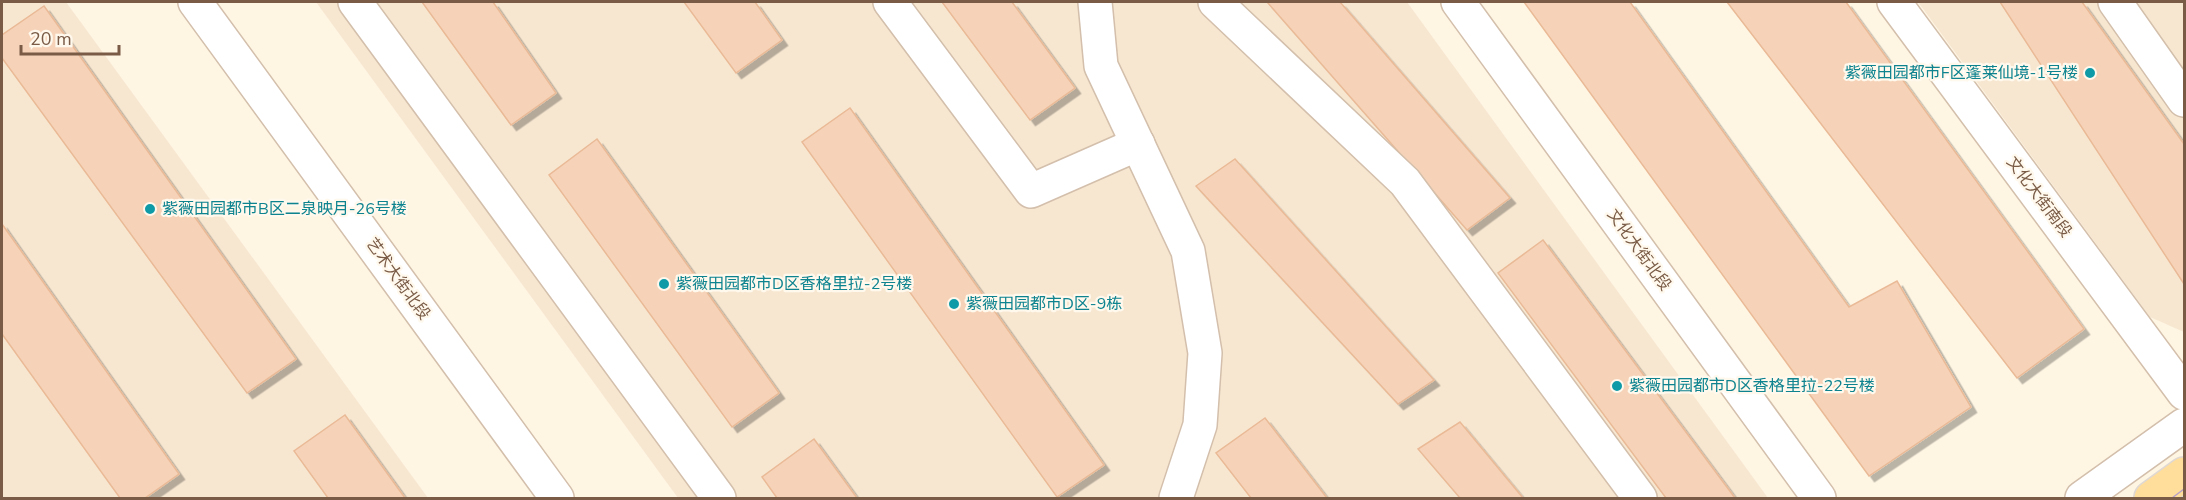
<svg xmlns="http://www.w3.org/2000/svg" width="2186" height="500" font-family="'Nunito Sans','Noto Sans SC',sans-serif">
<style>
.residential{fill:#f7e7d1}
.building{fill:#f6d3b8;stroke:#eaba97;stroke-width:1.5;filter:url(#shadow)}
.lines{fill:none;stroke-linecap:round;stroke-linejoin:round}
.minor-casing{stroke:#d3bfab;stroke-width:36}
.major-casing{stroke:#dfd8d3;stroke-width:36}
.minor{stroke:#fff;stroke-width:33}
.major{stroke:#ffdd9a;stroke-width:33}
.tram{stroke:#b8a0c9;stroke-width:1.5}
.culture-dot{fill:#0f9aa8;stroke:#fff8ec;stroke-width:2}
.labels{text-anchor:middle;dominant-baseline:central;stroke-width:4.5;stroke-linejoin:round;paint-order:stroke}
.culture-label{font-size:16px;fill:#0d838f;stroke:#fff8ec;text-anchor:start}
.street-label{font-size:16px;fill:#795b46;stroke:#fff8ec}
</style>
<defs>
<filter id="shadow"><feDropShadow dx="5.5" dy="5.5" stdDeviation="0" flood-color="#0004"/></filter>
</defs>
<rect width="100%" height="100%" fill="#fef5e3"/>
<!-- residential -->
<g class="residential">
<path d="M2,2H66L428,498H2Z"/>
<path d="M316,2H1407L1768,498H678Z"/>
<path d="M1918,2H2184V332L2150,317Z"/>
</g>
<!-- building -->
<g class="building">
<path d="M422,2H493L556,93L511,125Z"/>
<path d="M684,2H755L782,40L736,73Z"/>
<path d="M942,2H1012L1075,88L1030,120Z"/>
<path d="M1267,2H1340L1510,198L1467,230Z"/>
<path d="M1524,2H1630L1849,307L1897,281L1971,407L1869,476Z"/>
<path d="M1727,2H1846L2084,329L2017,378Z"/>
<path d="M2000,2H2082L2184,144V284Z"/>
<path d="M44,6L296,359L247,393L2,58V35Z"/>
<path d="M850,108L1104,465L1057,497L802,142Z"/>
<path d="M597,139L779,393L732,427L549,175Z"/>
<path d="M1235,159L1434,380L1398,404L1196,186Z"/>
<path d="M2,224L179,474L145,498H120L2,334Z"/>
<path d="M1543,240L1735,498H1666L1498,273Z"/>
<path d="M345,415L405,498H328L294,451Z"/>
<path d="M1265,418L1327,498H1251L1216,453Z"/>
<path d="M1460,422L1523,498H1460L1418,449Z"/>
<path d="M814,439L857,498H777L762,477Z"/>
</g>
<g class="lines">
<!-- minor casing -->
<g class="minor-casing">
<g id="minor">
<path d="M195,2L557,498"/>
<path d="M355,2L719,498"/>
<path d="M890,2L1031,191L1138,144"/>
<path d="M1095,2L1101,66L1188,251L1205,353L1200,425L1176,498"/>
<path d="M1215,2L1405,182L1640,498"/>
<path d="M1458,2L1819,498"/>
<path d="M1894,2L2184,393"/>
<path d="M2115,2L2184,100"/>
<path d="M2082,498L2184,425"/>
</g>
</g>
<!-- major casing -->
<g class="major-casing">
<path id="major" d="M2151,498L2184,474"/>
</g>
<!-- minor -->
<use href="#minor" class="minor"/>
<!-- major -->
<use href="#major" class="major"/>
<!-- tram -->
<path class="tram" d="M2172,498L2184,489"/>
</g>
<!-- markers -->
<g class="culture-dot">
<circle cx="2090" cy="73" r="6"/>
<circle cx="150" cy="209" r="6"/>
<circle cx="664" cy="284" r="6"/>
<circle cx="954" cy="304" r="6"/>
<circle cx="1617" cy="386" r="6"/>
</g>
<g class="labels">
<!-- culture labels -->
<g class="culture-label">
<text x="2078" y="73" text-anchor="end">紫薇田园都市F区蓬莱仙境-1号楼</text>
<text x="162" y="209">紫薇田园都市B区二泉映月-26号楼</text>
<text x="676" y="284">紫薇田园都市D区香格里拉-2号楼</text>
<text x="966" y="304">紫薇田园都市D区-9栋</text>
<text x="1629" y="386">紫薇田园都市D区香格里拉-22号楼</text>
</g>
<!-- street labels -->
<g class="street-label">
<text transform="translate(2039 197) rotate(53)">文化大街南段</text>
<text transform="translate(1639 250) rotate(54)">文化大街北段</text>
<text transform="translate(398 279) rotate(54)">艺术大街北段</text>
</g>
</g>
<!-- border -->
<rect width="2186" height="500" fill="none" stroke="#795b46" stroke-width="6"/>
<!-- scale -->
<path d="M21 45v9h98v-9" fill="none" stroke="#795b46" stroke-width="3"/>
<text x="30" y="45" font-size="18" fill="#795b46" stroke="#fff8ec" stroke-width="4.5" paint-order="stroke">20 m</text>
</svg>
